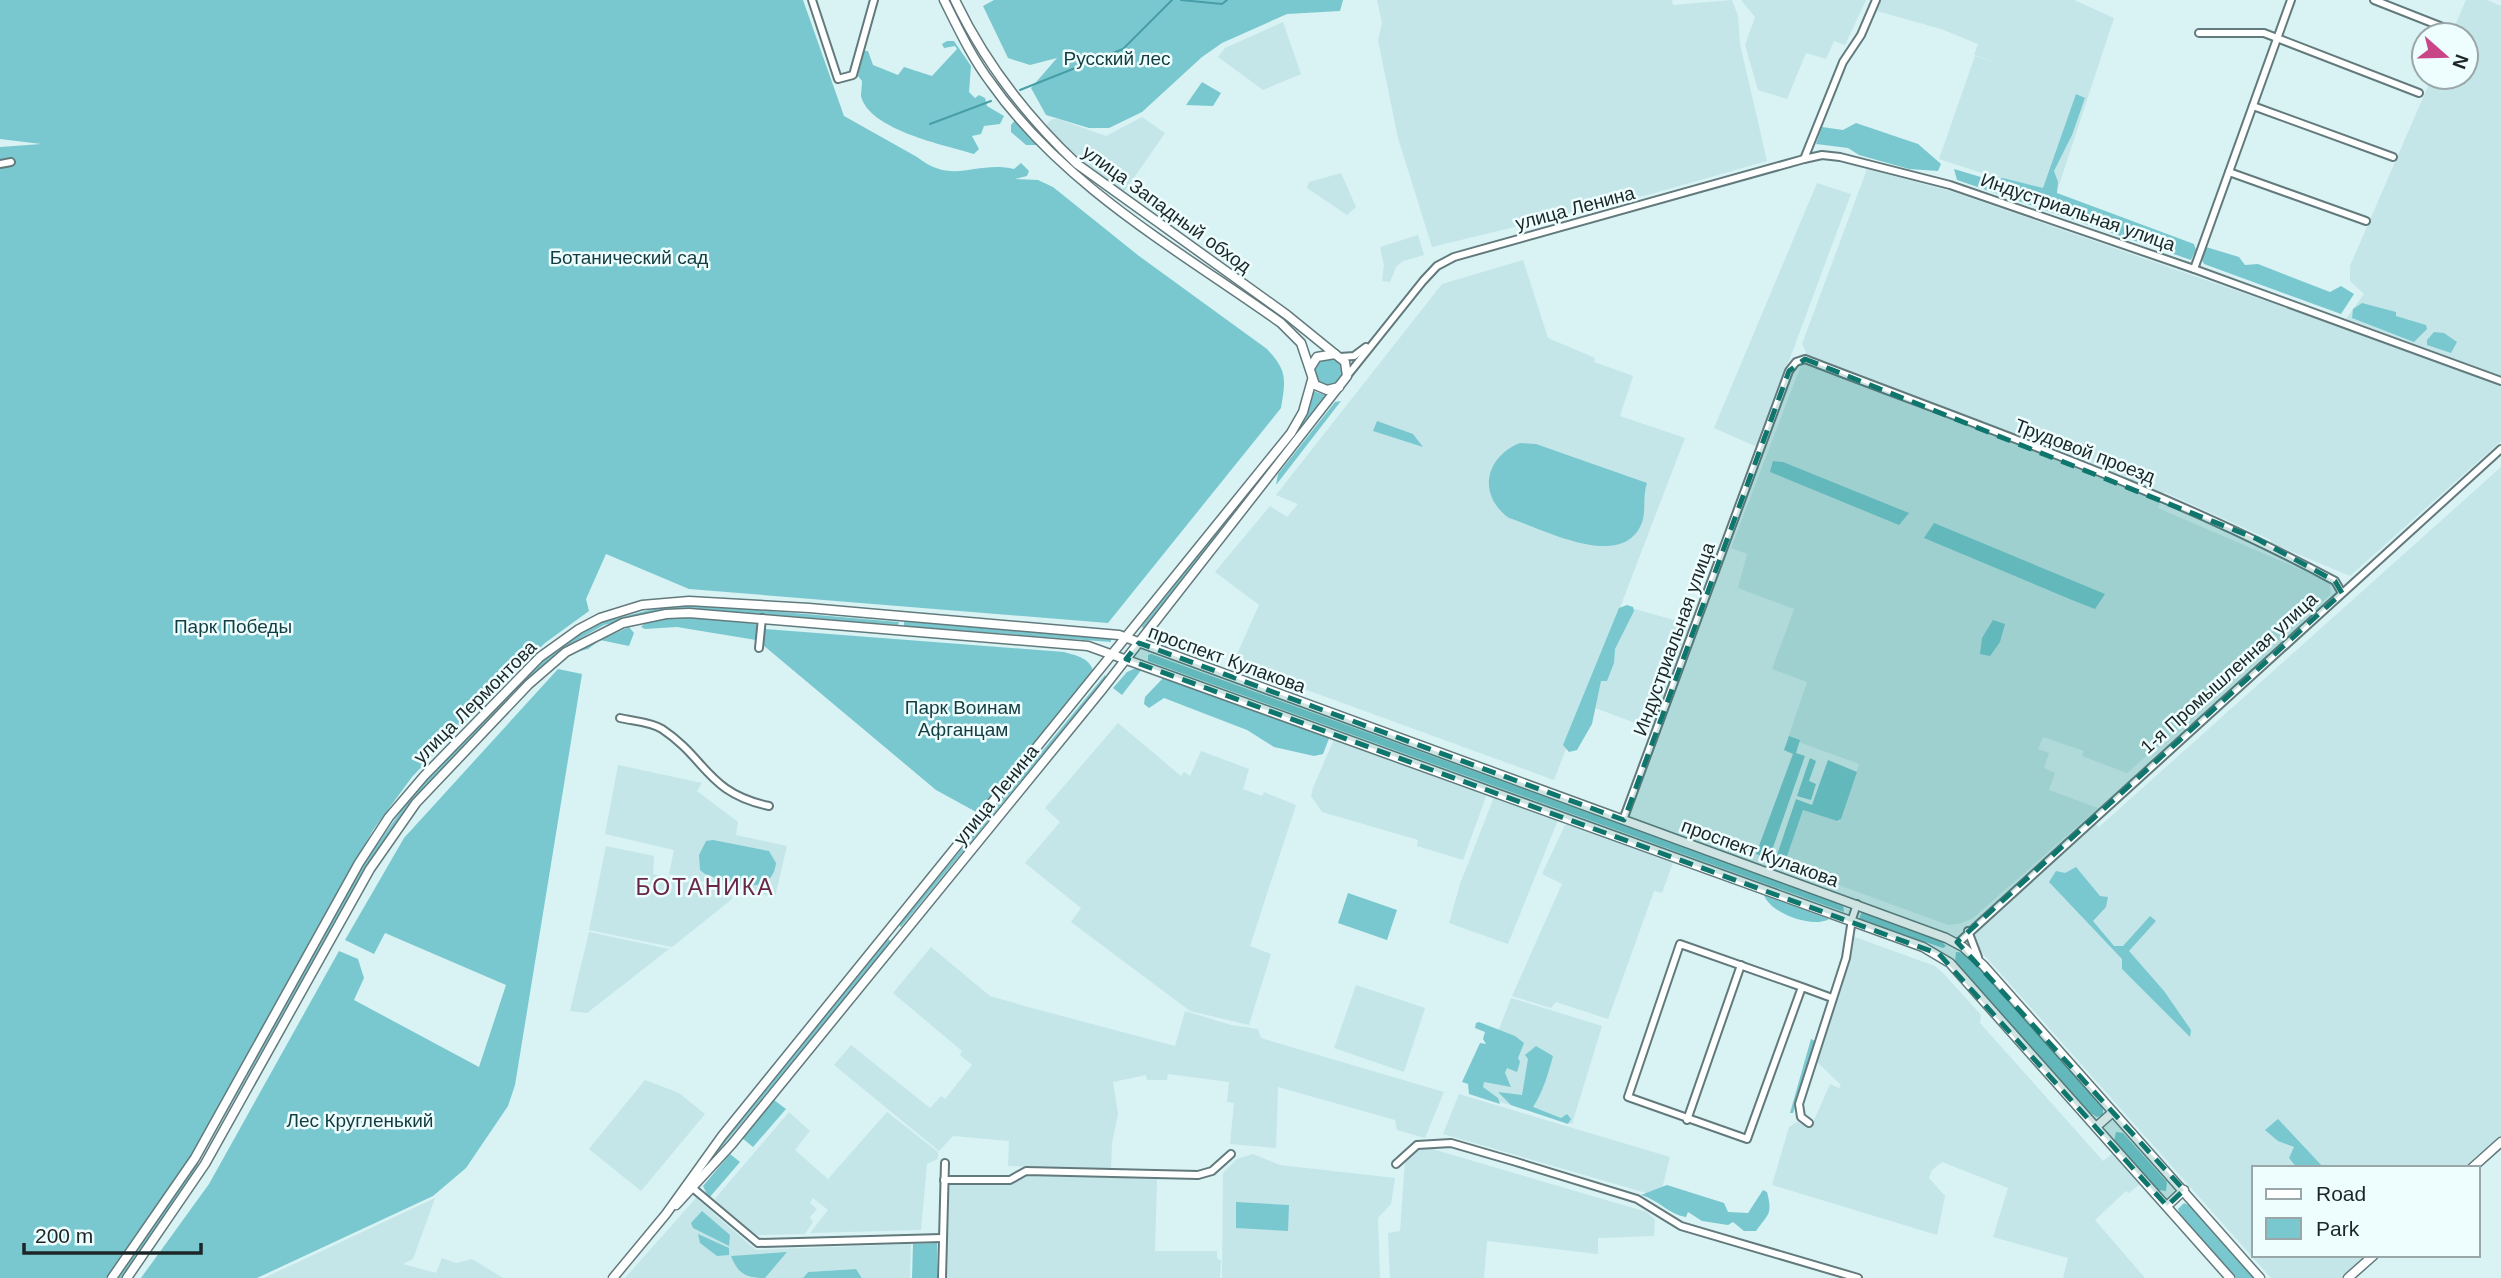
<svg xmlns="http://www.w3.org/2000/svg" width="2501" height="1278" font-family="Helvetica,sans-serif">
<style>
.built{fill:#c4e6e9}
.green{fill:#79c8cf}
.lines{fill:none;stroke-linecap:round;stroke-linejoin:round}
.stream{stroke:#479ea6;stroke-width:2}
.minor-casing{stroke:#637a7c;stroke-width:10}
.major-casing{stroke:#637a7c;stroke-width:11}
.minor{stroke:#fff;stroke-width:6}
.major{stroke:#fff;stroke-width:8}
.marked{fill:#0f766e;fill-opacity:0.2;stroke:#0f766e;stroke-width:5;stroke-dasharray:14 9;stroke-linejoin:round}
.labels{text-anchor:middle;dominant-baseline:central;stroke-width:5;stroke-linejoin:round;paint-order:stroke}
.park-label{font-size:19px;fill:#143d41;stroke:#eefdfe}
.street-label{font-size:19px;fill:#1d2627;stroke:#eefdfe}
.quarter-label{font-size:23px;letter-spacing:2px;fill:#682746;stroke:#eefdfe}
</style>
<rect width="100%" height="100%" fill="#d9f2f4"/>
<!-- built -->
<g class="built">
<path d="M1377,0H1672L1673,5L1732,0L1738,16L1740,44L1767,161L1651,194L1432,247L1398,138L1378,40L1382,23Z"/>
<path d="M1741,0H1866L1845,45L1834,41L1826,59L1806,53L1787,99L1758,90L1745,45L1755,17Z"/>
<path d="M1881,0H2074L2114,18L2055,197L1939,159L1975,56L2003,65L1974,55L1978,44L1941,29L1877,11Z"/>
<path d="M2466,0H2487L2501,6V377L2346,319L2364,294L2350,281V266L2432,77H2466V35H2451Z"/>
<path d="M1283,22L1301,74L1263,90L1218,57L1225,48Z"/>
<path d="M1142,117L1165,133L1122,195L1073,156L1044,127L1052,119H1058L1106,136Z"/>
<path d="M1867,169L1950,191L2008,211L2458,368L2501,387V441L2350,576L2271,543V540L2164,492L2158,508L2323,579L2330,585L2331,594L2127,773L2082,756L2084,751L2043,737L2038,749L2049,753L2044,768L2055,773L2049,790L2098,808L1972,919L1958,924L1948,925L1784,865L1803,810L1839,822L1859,764L1788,738L1807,682L1772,669L1794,609L1738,588L1747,554L1731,548L1806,352L1802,344Z"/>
<path d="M1341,173L1356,207L1347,215L1307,188L1309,182Z"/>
<path d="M1817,183L1851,194L1757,447L1714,428Z"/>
<path d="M1418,235L1424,255L1403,261L1396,267L1390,282L1382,281L1384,265L1380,247Z"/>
<path d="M1523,260L1548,338L1595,358L1594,362L1633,376L1620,416L1685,438L1554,780L1233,663L1259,605L1215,572L1270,506L1287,517L1298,504L1276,495L1442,284Z"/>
<path d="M2501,467V1136L2466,1168H2254V1255H2367L2342,1278H2271L1977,947L1974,933L1980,923L2095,823L2099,827Z"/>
<path d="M1628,607L1691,625L1654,730L1590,706Z"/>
<path d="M1118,723L1181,776L1184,772L1190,776L1201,751L1249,769L1243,789L1262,796L1264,792L1296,805L1250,946L1271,954L1249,1025L1190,1011L1071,922L1081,908L1025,863L1060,822L1045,808Z"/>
<path d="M1335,737L1488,791L1463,860L1417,846L1418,840L1322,812L1311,796L1313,788Z"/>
<path d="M618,765L702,783L697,791L738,822L736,835L787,846L775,897L669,874L674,850L605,834Z"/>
<path d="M1494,797L1558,820L1508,944L1449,923L1460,884Z"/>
<path d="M1571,823L1674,860L1662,893L1654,891L1608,1019L1556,1002L1551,1008L1512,996L1562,884L1542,874L1565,825Z"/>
<path d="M606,846L654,856L653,874L730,891L732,899L672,947L589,930Z"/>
<path d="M589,932L669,949L587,1013L570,1011Z"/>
<path d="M1852,936L1935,966L1944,974L1981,1015L1980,1023L2103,1161L2113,1153L2140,1184L2129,1193L2126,1191L2095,1220L2145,1278H2063L2068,1258L1993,1237L2008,1188L1942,1162L1932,1170L1929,1178L1945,1196L1937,1235L1772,1185L1789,1127L1797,1122L1811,1127L1830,1084L1839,1088L1841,1085L1817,1062Z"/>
<path d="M931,947L990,996L1028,1007L1175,1046L1185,1011L1231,1025L1258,1029L1261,1038L1444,1092L1425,1138L1397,1130L1395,1120L1278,1087L1276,1148L1230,1144L1234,1103L1227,1102L1229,1082L1168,1074L1167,1080H1147L1146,1075L1113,1082L1118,1114L1112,1143L1111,1169L1008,1166L1009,1141L953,1136L939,1151L834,1065L851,1045L930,1108L941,1096L945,1099L972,1065L960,1055L962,1051L893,993Z"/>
<path d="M1356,985L1425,1008L1404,1072L1334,1048Z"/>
<path d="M1511,998L1602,1026L1572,1124L1474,1094Z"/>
<path d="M645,1080L679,1093L705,1114L641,1191L589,1149Z"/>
<path d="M1459,1094L1670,1157L1660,1197L1443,1134Z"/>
<path d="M789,1112L810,1131L795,1150L828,1179L887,1112L938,1152V1159L927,1164L921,1230L810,1233L828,1210L813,1198L810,1203L817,1209L810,1217L813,1222L805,1234L756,1235L714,1200Z"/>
<path d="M1429,1148L1647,1212L1655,1220L1654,1236L1598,1238V1254L1487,1241L1484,1278H1390L1388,1233L1400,1231L1405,1160L1417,1149Z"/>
<path d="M1253,1154L1280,1165L1395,1178L1391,1204L1378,1218L1380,1278H1222L1223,1173L1237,1159Z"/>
<path d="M1026,1175L1157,1179L1155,1251H1217V1258L1221,1261L1220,1278H947L949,1183L1009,1184Z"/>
<path d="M435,1198L413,1259L403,1264L436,1273L442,1258L456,1263L472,1259L503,1278H264Z"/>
<path d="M696,1198L756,1250L911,1244L910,1278H863L856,1269L807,1272L803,1278H625Z"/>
</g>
<!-- green -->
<g class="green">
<path d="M0,0H803L844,116L917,157C954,186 975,160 1014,169L1021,163L1029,171L1027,176L1015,179L1038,180L1053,187L1139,256L1267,349C1287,371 1286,378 1281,408L1108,623L689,589L606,554L586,599L589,611L545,643L489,696L412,777L373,830L190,1157L106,1278H0V147L41,144L0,139Z"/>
<path d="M994,0H1343L1340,11L1287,14L1222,43L1202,57L1142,112L1109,128H1089L1046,115L1031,88L1057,58L1030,65L1008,58L983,6Z"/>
<path d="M947,41H954L971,66L969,92L975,98L979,95L985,98L987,106L1004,116L1000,124L984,126L981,134L972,136L979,149L974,154C945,145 869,130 861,96C861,94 862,85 862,81L858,76L864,51H868L873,65L898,75L904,67L932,76L957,49L955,46L944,48L942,44Z"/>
<path d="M1202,82L1221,93L1213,106L1186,105Z"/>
<path d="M2076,94L2085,98L2072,135L2054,171L2058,182L2057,193L2194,244L2196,250L2191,260L1957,180L1954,169L1994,181L2003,178L2043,188Z"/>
<path d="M1016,119L1039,145H1026L1011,132V125Z"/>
<path d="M1856,123L1918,144L1941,164L1938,171L1909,169L1859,155L1848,148L1816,144L1822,127L1843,130Z"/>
<path d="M2206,247L2239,257L2245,265L2258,264L2330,292L2341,286L2354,294L2341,314L2204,264L2202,260Z"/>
<path d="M2362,303L2396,312V316L2426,325L2427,329L2414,342L2352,318L2353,309Z"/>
<path d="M2434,332L2444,333L2457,342L2451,353L2427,345V340Z"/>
<circle cx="1328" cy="372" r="14"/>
<path d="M1313,391L1328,396L1143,629L1142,626L1297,430Z"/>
<path d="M1341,401L1276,485L1278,474L1335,402Z"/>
<path d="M1377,421L1413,434L1423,447L1373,431Z"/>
<path d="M1520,443L1536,444L1647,483C1642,498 1647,512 1641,525C1620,571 1543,529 1509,518C1477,495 1485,457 1520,443Z"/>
<path d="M1773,461L1783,462L1909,513L1899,525L1770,472Z"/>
<path d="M1934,523L2105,594L2095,609L2072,600L1924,538Z"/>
<path d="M1627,605L1633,607L1634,611L1615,649L1614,663L1607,681H1601L1592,724L1577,750L1569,752L1563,745L1619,608Z"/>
<path d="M665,606H712L899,622L898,625L711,610H666L604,625L563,648L526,681L413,801L366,867L202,1157L363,865L410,798L523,678L561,645L602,622Z"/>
<path d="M679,617L753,622L759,627L756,640L677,627L645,629L641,627L646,622Z"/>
<path d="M1993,620L2005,624L2000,642L1990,656L1980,654L1982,638Z"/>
<path d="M904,621L1111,637V642L904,626Z"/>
<path d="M629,627L634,633L629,646L600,640L588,649L572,653Z"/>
<path d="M765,629L1064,652C1078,656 1090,658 1094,673L978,813L936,790L763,645Z"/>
<path d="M1151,654L1843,905L1844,912L1148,661V655Z"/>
<path d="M558,669L582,674L515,1085L508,1106L466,1168L433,1196L257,1278H141L209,1184L339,951L358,959L364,978L354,1000L479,1067L506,985L385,933L374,954L345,940L404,838Z"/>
<path d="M1134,669H1142L1122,695L1113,688L1127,672Z"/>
<path d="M1105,675L1106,677L901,927L899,925Z"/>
<path d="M1165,676L1330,736L1323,754L1314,756L1274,747L1247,730L1164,698L1149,708L1144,704L1145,697Z"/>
<path d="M1789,736L1800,740L1796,753L1805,756L1770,856L1766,858L1756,854L1793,754L1784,750Z"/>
<path d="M1810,758L1816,761L1809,781L1816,784L1811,800L1797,796Z"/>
<path d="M1828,760L1857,772L1841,819L1837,821L1803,810L1784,865L1776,858L1796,799L1812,805Z"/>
<path d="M713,840L769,851L776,863C772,899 728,883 705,874L700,870L699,855L706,841Z"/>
<path d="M2076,867L2100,896L2108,897L2106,907L2093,921L2114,946H2123L2150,916L2156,921L2129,951L2164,991L2191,1030L2190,1037L2122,969V959L2049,882L2056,871L2065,873Z"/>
<path d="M1348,893L1397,910L1387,940L1338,923Z"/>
<path d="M1764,895L1829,919C1812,929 1770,913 1764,895Z"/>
<path d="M1862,911L1941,941L1946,946L1943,948L1859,919Z"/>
<path d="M888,939L892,942L710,1161L709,1159Z"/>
<path d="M1956,952L1965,953L1980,969L2103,1107V1115L2097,1117L2089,1112L1955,963Z"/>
<path d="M1479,1022L1515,1036L1524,1043L1518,1058L1520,1062L1517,1072L1507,1068L1505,1073L1511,1087L1484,1082L1483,1087L1498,1098L1500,1104L1469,1094L1468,1084L1462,1082L1480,1043L1486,1044L1483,1039L1485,1032L1475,1028L1476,1023Z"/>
<path d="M1811,1039L1817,1042L1793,1113H1790Z"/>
<path d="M1536,1046L1553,1056C1548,1074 1543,1092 1533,1107L1561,1118L1567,1114L1571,1119L1568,1124L1511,1105L1498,1092L1522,1095L1528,1059L1525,1055Z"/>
<path d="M774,1100L786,1109L753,1147L742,1138Z"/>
<path d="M2278,1119L2324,1168H2297L2289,1158L2294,1147L2278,1141L2265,1130Z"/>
<path d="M2116,1132L2123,1133L2167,1182L2166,1191L2158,1190L2114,1141Z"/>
<path d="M730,1154L740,1162L709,1198L703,1186Z"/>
<path d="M196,1163L199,1164L122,1278H117Z"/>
<path d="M1667,1185L1724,1203L1728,1212L1748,1213L1763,1190L1767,1192C1773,1215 1768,1214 1756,1231H1744L1733,1222L1728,1225L1702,1221L1688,1212L1686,1217C1668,1214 1659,1200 1641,1195Z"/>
<path d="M1236,1202L1289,1205L1288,1231L1236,1228Z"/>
<path d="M2184,1203L2190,1206L2254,1278H2236L2180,1216L2178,1209Z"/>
<path d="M702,1211L730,1235L729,1246L693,1228L691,1223Z"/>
<path d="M698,1234L729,1248V1255L717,1256L700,1243Z"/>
<path d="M937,1243V1278H912L913,1244Z"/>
<path d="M787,1252L765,1278C746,1278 738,1274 731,1256Z"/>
<path d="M856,1269L862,1278H803L808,1272Z"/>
</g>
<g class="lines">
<!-- stream -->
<g class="stream">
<path d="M1181,0L1222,4L1227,0"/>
<path d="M1020,90L1123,49L1172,0"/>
<path d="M930,124L991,101"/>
</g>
<!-- minor casing -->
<g class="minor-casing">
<g id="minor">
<path d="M812,0L838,79L853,75L874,0"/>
<path d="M2374,0L2445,28"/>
<path d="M2199,33H2264L2419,93"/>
<path d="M2253,106L2393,157"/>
<path d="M1804,159L1843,62L1861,35L1876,0"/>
<path d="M0,164L11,162"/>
<path d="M2229,172L2366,221"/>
<path d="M2194,269L2291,0"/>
<path d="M1340,357L1354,356L1366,347"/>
<path d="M1347,376L1423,281L1437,266L1454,257L1804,159L1822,155L1840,157L1950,185L2194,269L2501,381"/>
<path d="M759,648L762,618"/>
<path d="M620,718C632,721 651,722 662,729C707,759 707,793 769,806"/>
<path d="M1623,820L1789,371L1796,362L1805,359C1983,428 2167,490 2335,581L2342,593"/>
<path d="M1968,931L1978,957"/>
<path d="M1957,944L2501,449"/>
<path d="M1802,987L1680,944L1628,1097L1747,1139L1802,987L1832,998"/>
<path d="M1687,1120L1741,965"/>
<path d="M1809,1123L1801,1117L1799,1104L1846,958L1852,919L1857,904"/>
<path d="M1396,1164L1417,1145L1451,1143L1513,1161L1637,1199L1681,1226L1858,1278"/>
<path d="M944,1180H1010L1026,1171L1198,1175L1212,1171L1231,1154"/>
<path d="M689,1185L758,1243L942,1238"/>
<path d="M942,1278L945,1163"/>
</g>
</g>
<!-- major casing -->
<g class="major-casing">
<g id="major">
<path d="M944,0C958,28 972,58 991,83C1064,187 1180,251 1281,323L1301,343L1315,385L1327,390L1339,387"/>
<path d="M955,0C985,63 1025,115 1077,164L1287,315L1335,354"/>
<path d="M2096,1127L2113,1112"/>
<path d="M2472,1168L2501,1142"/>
<path d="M676,1205L732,1144L1101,691L1347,376L1345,362L1335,354L1317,357L1310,368"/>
<path d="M2167,1206L2184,1190"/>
<path d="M112,1278L195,1158L359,863L389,817L424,776L540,657L579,629L600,618L642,605L689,601L809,608L1119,635L1946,938L1963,947L1983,965L2260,1278"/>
<path d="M127,1278L205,1164L370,869L416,803L529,684L566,652L623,623L666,614L689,613L1088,646L1923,947L1950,963L2230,1278"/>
<path d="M613,1278L666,1214L722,1136L1291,433L1303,412L1312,380"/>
<path d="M2348,1278L2374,1255"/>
</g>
</g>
<!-- minor -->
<use href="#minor" class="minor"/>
<!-- major -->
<use href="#major" class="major"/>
</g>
<!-- marked area -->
<path class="marked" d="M1805,359L2257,539L2335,581L2342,593L1957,942L2184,1190L2167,1206L1939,954L1126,659L1139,643L1624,820L1789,371Z"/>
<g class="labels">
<!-- park labels -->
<g class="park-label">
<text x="1117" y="58">Русский лес</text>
<text x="629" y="257">Ботанический сад</text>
<text x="233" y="626">Парк Победы</text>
<text x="963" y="707">Парк Воинам<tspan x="963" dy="22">Афганцам</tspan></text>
<text x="360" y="1120">Лес Кругленький</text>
</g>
<!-- street labels -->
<g class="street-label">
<text transform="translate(1575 208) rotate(-15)">улица Ленина</text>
<text transform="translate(1167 209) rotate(36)">улица Западный обход</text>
<text transform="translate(2078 212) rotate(19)">Индустриальная улица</text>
<text transform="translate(2085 451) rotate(21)">Трудовой проезд</text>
<text transform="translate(1674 639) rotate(-70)">Индустриальная улица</text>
<text transform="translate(1227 659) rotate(20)">проспект Кулакова</text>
<text transform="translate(2229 673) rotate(-42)">1-я Промышленная улица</text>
<text transform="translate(475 702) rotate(-45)">улица Лермонтова</text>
<text transform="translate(996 795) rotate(-51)">улица Ленина</text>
<text transform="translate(1760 853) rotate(20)">проспект Кулакова</text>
</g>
<!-- quarter labels -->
<g class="quarter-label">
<text x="705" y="887">БОТАНИКА</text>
</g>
</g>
<!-- legend -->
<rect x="2252" y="1166" width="228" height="91" fill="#eefdfe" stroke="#9aa7a8" stroke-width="2"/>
<rect x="2266" y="1189" width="35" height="10" fill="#ffffff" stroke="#9aa7a8" stroke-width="2"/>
<text x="2316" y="1201" font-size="21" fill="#1d2627">Road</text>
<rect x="2266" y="1218" width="35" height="21" fill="#79c8cf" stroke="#9aa7a8" stroke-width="2"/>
<text x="2316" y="1236" font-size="21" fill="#1d2627">Park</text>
<!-- north arrow -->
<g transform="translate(2445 56) rotate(110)"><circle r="33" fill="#eefdfe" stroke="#9aa7a8" stroke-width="2"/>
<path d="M0-5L12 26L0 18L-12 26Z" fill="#ca4588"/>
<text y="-10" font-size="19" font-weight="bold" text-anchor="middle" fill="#1d2627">N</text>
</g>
<!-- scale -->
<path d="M24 1243v10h177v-10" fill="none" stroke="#1d2627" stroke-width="3.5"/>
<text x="35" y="1243" font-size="21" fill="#1d2627" stroke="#eefdfe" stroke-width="5" paint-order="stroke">200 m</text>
</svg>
